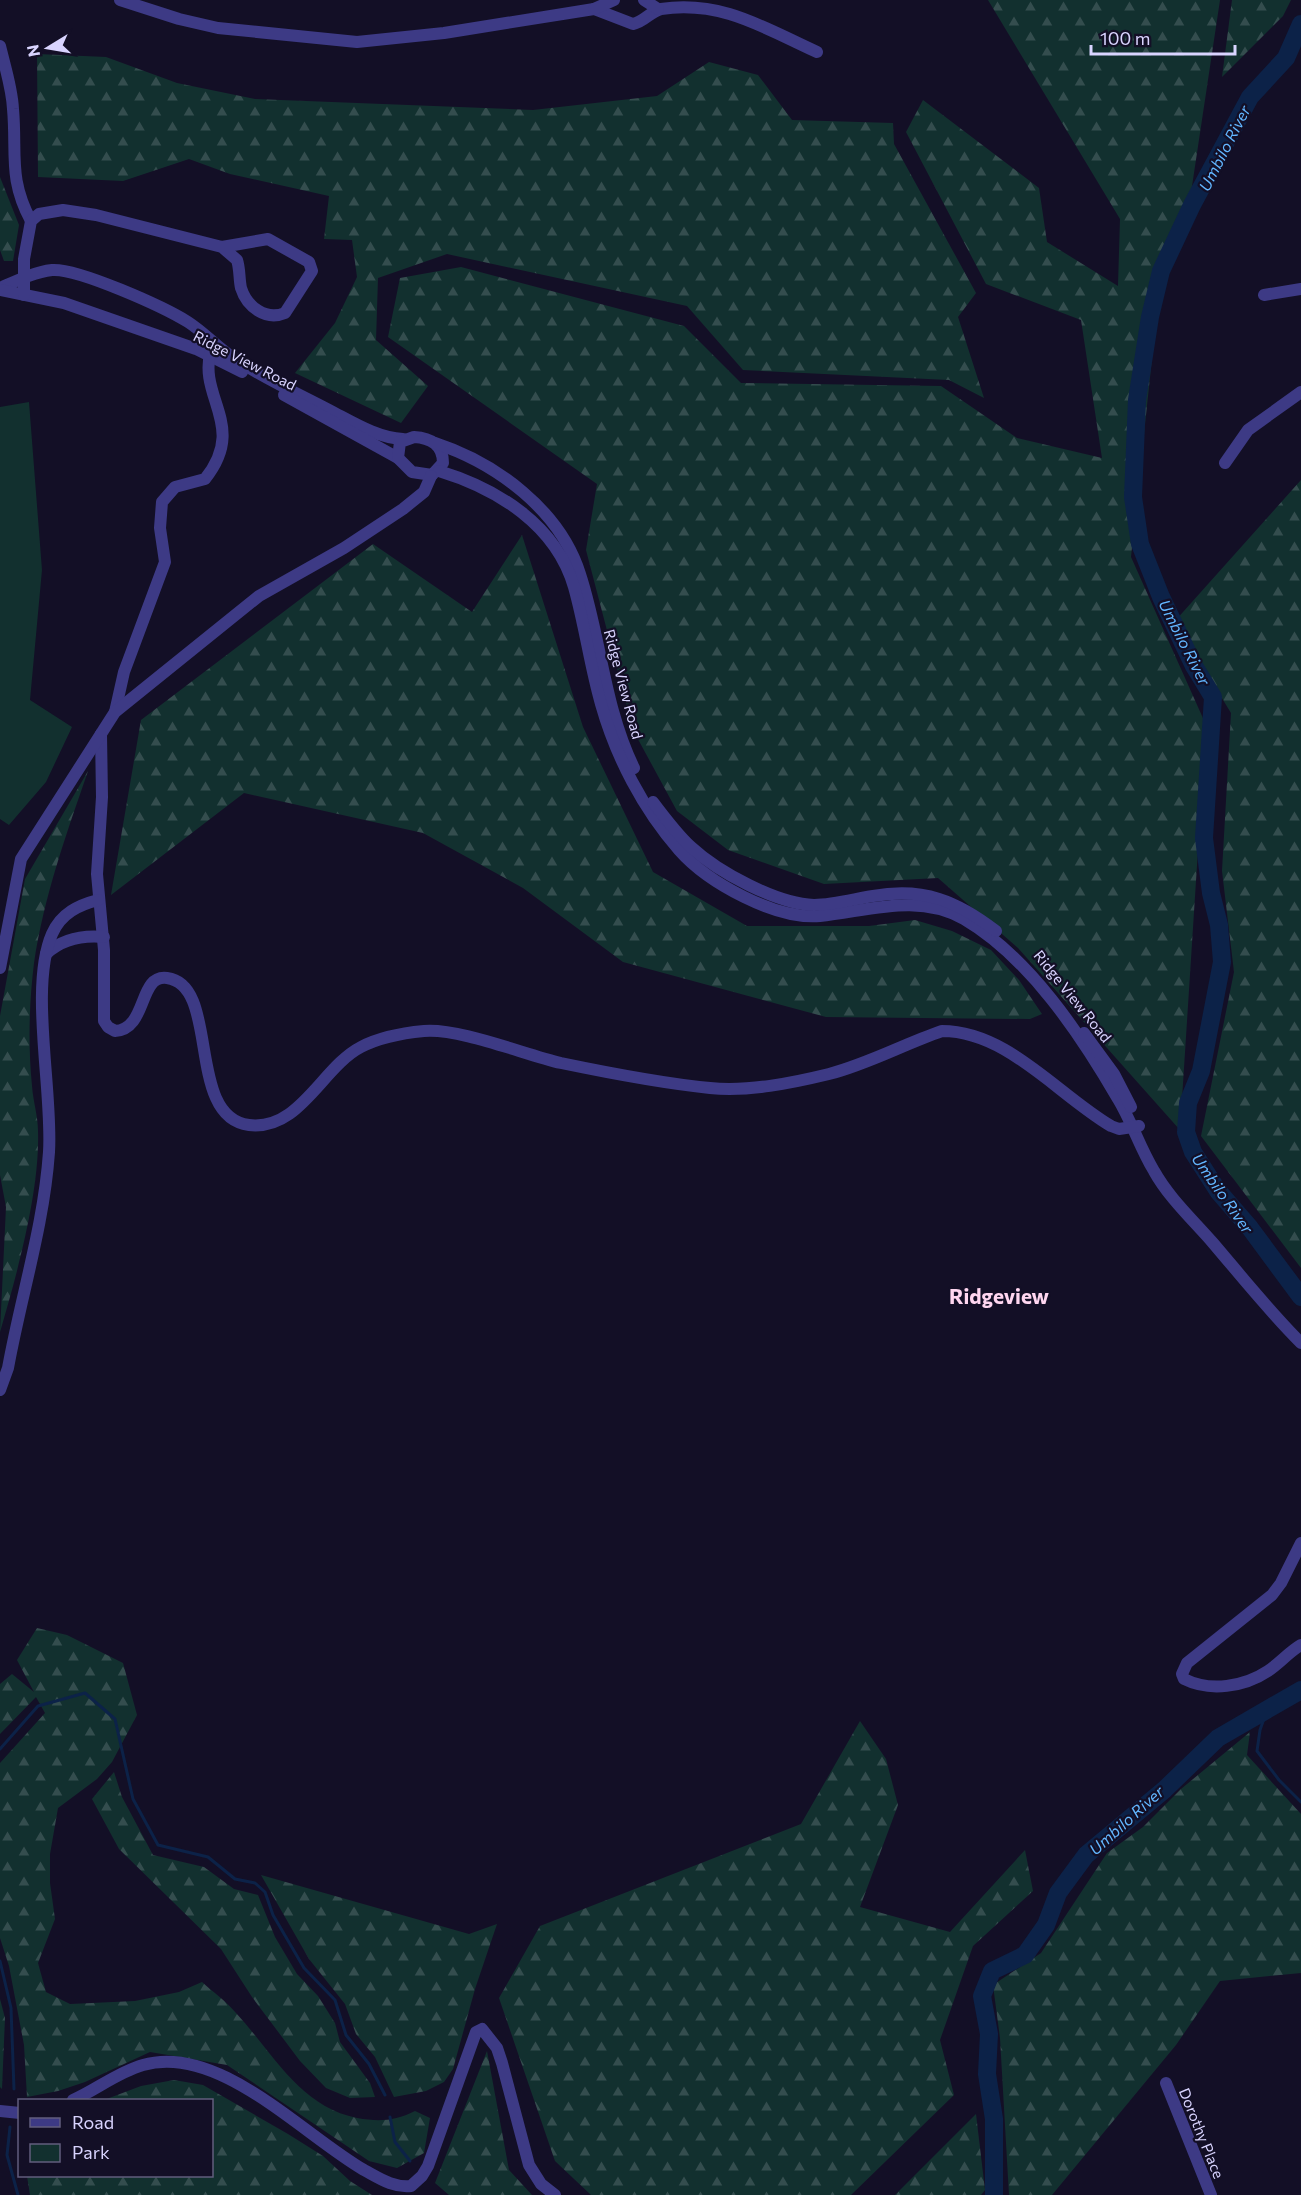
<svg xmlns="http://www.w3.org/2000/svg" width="1301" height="2195" font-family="Commissioner,sans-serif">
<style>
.green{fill:#12302f}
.forest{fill:url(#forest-firs)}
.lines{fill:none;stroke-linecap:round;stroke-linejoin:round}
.stream{stroke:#0c2248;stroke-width:3}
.river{stroke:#0c2248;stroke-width:18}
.street{stroke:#3d3a85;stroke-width:12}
.labels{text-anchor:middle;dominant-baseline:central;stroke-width:4.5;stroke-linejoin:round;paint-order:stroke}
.street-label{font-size:15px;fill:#d9d4ff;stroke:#130f26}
.water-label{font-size:16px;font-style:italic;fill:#62b6ff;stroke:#130f26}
.district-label{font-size:21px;font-weight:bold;fill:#ffd6f0;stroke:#130f26}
</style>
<defs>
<pattern id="forest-firs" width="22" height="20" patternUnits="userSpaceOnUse" patternTransform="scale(1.5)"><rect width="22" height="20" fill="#12302f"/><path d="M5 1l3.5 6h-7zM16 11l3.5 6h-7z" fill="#344d4e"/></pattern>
</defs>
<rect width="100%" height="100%" fill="#130f26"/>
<!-- green -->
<path class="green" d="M29,402L42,570L30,700L72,727L46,782L9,825L0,819V407Z"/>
<!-- forest -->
<g class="forest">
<path d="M988,0H1220L1189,206L1159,292L1131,557L1206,725L1180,1130L1018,948L938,878L824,884L728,850L677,811L633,730L586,550L597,484L388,337L400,278L461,267L684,326L741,383L941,386L1017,438L1102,458L1081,320L986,284L906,132L923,100L1039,188L1047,242L1118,286L1120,219Z"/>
<path d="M1232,0H1291L1283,16L1222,77Z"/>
<path d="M37,54L106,57L177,83L255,99L533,110L657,96L709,62L758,75L792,120L893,123L894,144L976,293L958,317L984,398L949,380L743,370L687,306L447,254L378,278L376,340L428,386L401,423L295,373L335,323L357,277L352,240L324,239L329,196L230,174L189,159L123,181L38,177Z"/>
<path d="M0,177L19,225L13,261H4L0,250Z"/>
<path d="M1301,480V1268L1201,1136L1234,972L1222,871L1231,713L1175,621Z"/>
<path d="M522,535L583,727L653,872L747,926H869L915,920L952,931L991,950L1019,980L1042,1014L1030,1019L826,1017L623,962L523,888L423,833L244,793L111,895L141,720L373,544L472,612Z"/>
<path d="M88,771C66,835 44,896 34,963C29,1003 28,1046 32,1086C33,1101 38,1116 38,1131C40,1191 17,1274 0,1332L6,1207L0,1175V1016L25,879Z"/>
<path d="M37,1628L67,1635L123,1663L137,1715L112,1762L97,1779L58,1808L50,1854V1883L55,1919L38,1963L46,1992L70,2004L135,2001L179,1992L202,1982C213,1992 226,2001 236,2013C273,2053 300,2107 357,2118C379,2122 395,2121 415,2111L430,2118L424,2153L397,2168L369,2161L227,2065L150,2052L85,2082L58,2091L27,2097L24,2045L9,1966L0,1938V1763L45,1713L36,1697L0,1734V1684L12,1674L34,1692L17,1660Z"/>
<path d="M860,1721L886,1759L898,1805L860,1907L950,1932L1025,1850L1033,1891L973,1946L940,2040L954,2095L851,2195H591L555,2161L499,1998L540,1926L801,1824Z"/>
<path d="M1250,1732L1247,1755L1301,1814V1973L1220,1981L1176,2045L1052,2195H1009L1000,2038L993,1985L1041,1953L1107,1853L1143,1827L1181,1789Z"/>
<path d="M114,1772L122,1797L153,1855L204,1867L234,1889L258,1895L275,1937L297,1974L318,1996L335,2023L340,2042L370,2083L375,2097L350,2098L326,2088L300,2061L252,1997L221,1949L119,1849L92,1799Z"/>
<path d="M261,1875L469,1934L497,1924L475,1989L453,2069L444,2082L426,2091L394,2097L375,2057L356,2034L345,2004L309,1959Z"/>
<path d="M0,1999L5,2018L2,2089L0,2087Z"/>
<path d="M487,2051L509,2170L532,2195H449L435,2183Z"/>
<path d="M174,2080L203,2085L288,2134L323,2156L350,2181L372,2195H30L27,2176H212V2100H104L141,2086Z"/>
<path d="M976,2114L985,2190L981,2195H895Z"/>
</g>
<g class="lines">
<!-- stream -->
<g class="stream">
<path d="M1267,1710L1260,1730L1257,1751L1279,1780L1301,1802"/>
<path d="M0,1749L38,1706L85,1693L115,1719L133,1799L158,1845L208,1857L235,1879L255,1883L265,1892L273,1915L304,1968L335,2000L346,2035L369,2064L385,2095"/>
<path d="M0,1961L11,2008L14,2089"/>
<path d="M390,2117L395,2142L410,2161"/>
<path d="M10,2127L7,2155L18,2195"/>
</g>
<!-- river -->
<g class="river">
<path d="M1301,24L1286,58L1250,97L1192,205L1161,271L1150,317L1137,400L1133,497L1140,544L1161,597L1194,666L1213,697L1204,838L1211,893L1219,925L1222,962L1201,1071L1188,1103L1186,1132L1193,1152L1218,1191L1250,1228L1301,1297"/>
<path d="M994,2195V2119L987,2074L989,2034L982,1996L992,1971L1025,1955L1046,1925L1058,1893L1086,1855L1164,1790L1218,1738L1301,1690"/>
</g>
<!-- street -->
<g class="street">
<path d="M120,0L179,19L218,28L357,42L444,33L594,9L633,24C644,22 651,11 661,9C722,0 764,28 817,52"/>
<path d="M644,0L658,9"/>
<path d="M594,9L614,0"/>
<path d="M0,46C5,67 12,88 13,109C17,154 8,178 31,221"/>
<path d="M0,288C16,281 34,272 52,270C78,268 164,307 188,322C205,333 218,348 235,359C265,379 299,394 331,411C354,423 378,438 403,439"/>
<path d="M0,290L64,303L196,349L242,372"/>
<path d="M24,295V259L31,221L39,214L63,210L96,215L222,247L237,260C240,269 239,279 241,288C247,307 266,321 285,313L312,271L309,262L268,239L222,247"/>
<path d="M1264,295L1301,289"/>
<path d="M284,395L398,458"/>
<path d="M414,437C431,438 443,445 443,463L432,475L412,472L398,458L400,442Z"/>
<path d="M435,443C496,463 560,510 580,574C601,638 604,707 634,768"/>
<path d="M1225,463L1248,430L1301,392"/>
<path d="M439,471C498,489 556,525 574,587C585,626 590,666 601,704C616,757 643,809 679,850C708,883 776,920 820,916C869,911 918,893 964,919C1029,957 1081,1035 1118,1099C1132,1122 1140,1148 1154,1171C1169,1198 1193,1220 1213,1243C1242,1277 1269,1311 1301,1343"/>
<path d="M115,712L124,672L165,562L160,528L162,502L175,487L205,479C248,425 197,398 211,350"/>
<path d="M101,734L102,797L97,874L104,950V1021L108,1027L115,1031C148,1029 138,974 167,978C221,985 185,1117 249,1125C300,1131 322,1067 361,1047C380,1037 403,1033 424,1031C459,1028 523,1054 561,1063C609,1073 660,1083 710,1088C748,1092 792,1083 829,1074C868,1064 904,1044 942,1031C1007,1031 1057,1094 1111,1126L1119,1129L1139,1126"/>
<path d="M653,802C665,818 677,834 691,847C718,872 777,904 814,905C834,905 854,899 873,896C924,887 957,901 996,931"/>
<path d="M46,954C62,939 82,935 104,937"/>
<path d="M0,968L21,859L115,712L259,596L344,548L403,509L424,492L431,476"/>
<path d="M1084,1033L1114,1074L1131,1107"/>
<path d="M0,1390L8,1368C21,1296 44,1225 49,1152C53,1091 29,987 52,934C61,913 79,905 98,900"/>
<path d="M1301,1543L1281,1583L1272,1595L1187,1663L1182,1674L1184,1679C1210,1692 1244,1687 1268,1671C1280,1663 1289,1652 1301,1645"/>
<path d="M1166,2083L1211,2195"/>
<path d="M73,2100C96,2090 118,2072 143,2065C218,2043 302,2134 364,2170C379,2178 393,2188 411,2186L422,2176L428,2166L476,2032L482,2029L497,2048L502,2063L529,2165L541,2184L555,2195"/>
<path d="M0,2111L20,2113"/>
</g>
</g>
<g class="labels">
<!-- street labels -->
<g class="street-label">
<text transform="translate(245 360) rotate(27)">Ridge View Road</text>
<text transform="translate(624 684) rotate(75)">Ridge View Road</text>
<text transform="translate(1073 996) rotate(51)">Ridge View Road</text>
<text transform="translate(1202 2133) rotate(68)">Dorothy Place</text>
</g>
<!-- water labels -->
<g class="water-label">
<text transform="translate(1224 148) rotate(-63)">Umbilo River</text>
<text transform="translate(1185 642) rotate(63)">Umbilo River</text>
<text transform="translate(1223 1193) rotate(55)">Umbilo River</text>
<text transform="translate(1126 1820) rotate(-42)">Umbilo River</text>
</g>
<!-- district labels -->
<g class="district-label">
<text x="999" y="1295">Ridgeview</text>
</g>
</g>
<!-- legend -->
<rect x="18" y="2099" width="195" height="78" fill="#130f26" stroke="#625e7d" stroke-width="1.5"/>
<rect x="30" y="2118" width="30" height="9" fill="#3d3a85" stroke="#625e7d" stroke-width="1.5"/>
<text x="72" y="2129" font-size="18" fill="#d9d4ff">Road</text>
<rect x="30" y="2144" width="30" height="18" fill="#12302f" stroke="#625e7d" stroke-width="1.5"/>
<text x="72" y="2159" font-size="18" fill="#d9d4ff">Park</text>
<!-- north arrow -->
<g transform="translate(48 48) rotate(259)" stroke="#130f26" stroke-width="4.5" paint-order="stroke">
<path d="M0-4.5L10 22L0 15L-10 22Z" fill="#d9d4ff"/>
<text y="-9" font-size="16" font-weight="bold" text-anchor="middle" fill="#d9d4ff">N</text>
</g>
<!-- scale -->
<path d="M1091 45v9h144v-9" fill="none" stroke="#d9d4ff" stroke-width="3"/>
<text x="1100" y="45" font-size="18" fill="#d9d4ff" stroke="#130f26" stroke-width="4.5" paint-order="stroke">100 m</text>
</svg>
